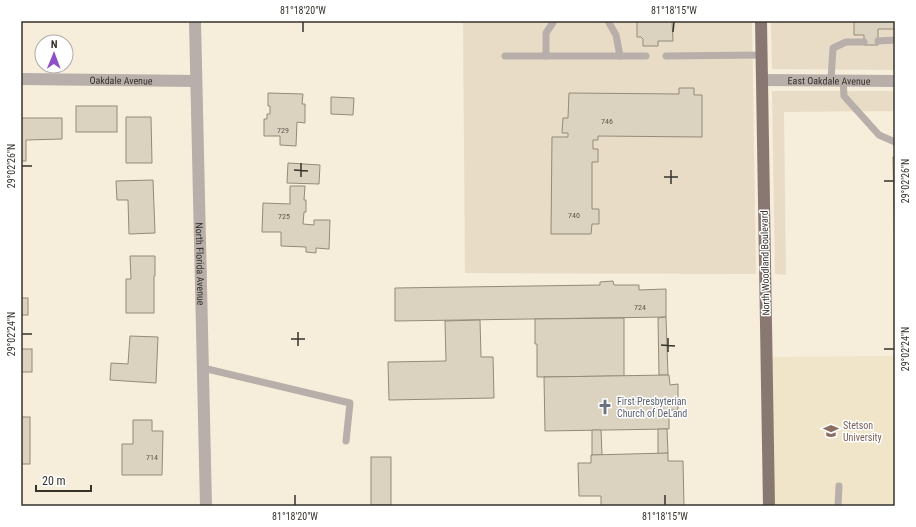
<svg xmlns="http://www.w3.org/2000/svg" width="916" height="527" font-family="'Roboto Condensed',sans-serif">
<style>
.commercial{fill:#e8dcc7}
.built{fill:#f0e4c9}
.building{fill:#dbd2bf;stroke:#938a79}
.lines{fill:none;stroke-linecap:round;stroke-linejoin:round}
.service{stroke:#b8aeaa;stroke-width:7}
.minor{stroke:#b8aeaa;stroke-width:12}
.primary{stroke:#897872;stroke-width:12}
.ticks{fill:none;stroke:#36332b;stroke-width:1.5}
.labels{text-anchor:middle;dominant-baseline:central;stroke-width:3;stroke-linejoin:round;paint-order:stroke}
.number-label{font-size:8px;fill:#5f5b50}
.street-label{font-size:10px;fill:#36332b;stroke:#fff}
.worship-label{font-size:10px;fill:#5b616d;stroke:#fff;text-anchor:start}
.education-label{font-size:10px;fill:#785e54;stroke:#fff;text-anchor:start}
.neatline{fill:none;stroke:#36332b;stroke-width:1.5}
.ticks-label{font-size:10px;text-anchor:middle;fill:#36332b}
</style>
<rect width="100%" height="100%" fill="#f6edda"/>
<!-- commercial -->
<g class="commercial">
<path d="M463,21H752L756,274L465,273Z"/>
<path d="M771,21H895V70L772,69Z"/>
<path d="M772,91H895V111L784,112L786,275L775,274Z"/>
</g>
<!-- built -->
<path class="built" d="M895,356V506H769L767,357Z"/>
<!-- building -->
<g class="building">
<path d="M637,21H672L673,41H658V46H643V39L641,37H637Z"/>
<path d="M854,21H895V29H878V45H864V35H854Z"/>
<path d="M679,88H694V95H702V137L598,136V140H593V149H598V162H592V209H599V224H592L591,234H551L552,137H568V133H562L563,118H568L569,93L679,94Z"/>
<path d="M268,93L303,94L302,104H305V123L297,122L296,146L280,145V136H264V119H267V114H270V106H268Z"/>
<path d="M331,97L354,98L353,115L331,114Z"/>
<rect x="76" y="106" width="41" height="26"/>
<path d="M126,117H151L152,163H126Z"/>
<path d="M21,118H62V139L26,140V161H21Z"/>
<path d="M893,157H895V258Z"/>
<path d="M288,163L320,165L319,184L287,183Z"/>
<path d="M153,180L155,233L129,234L128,200H117L116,181Z"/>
<path d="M290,186H305L304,200H306V212H304L303,224L314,225V220H330L329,249L316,248V253L306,252V247L281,246V232H262L263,203L290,204Z"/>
<path d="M130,256H155V276H154V313H126V279H131Z"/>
<path d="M613,281L614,285H639V290L666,289V317L395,321V288L600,285V282Z"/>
<rect x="21" y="298" width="7" height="17"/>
<path d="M666,317L668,375H659L658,318Z"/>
<path d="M624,318V376L537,377V344H535V319Z"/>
<path d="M480,320L481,357H493L494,398L389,400L388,362L446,361L445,321Z"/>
<path d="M130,336L158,337L156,383L110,380L111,363L128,364Z"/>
<rect x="21" y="349" width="11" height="23"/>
<path d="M669,375L670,385L678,384V410H669V429L545,431L544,377Z"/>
<rect x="21" y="417" width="9" height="47"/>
<path d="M133,420H152V431H163L162,475H122V444H133Z"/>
<path d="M658,429H667L668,453L658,454Z"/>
<path d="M592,430H601L602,455H592Z"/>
<path d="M668,453V461H683L684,506H601V496H579L578,463H591V455Z"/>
<rect x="371" y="457" width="20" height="48"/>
</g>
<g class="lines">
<!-- service -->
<g class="service">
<path d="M608,21L616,35L620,56"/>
<path d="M878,41L895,40"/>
<path d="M505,56H646"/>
<path d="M546,56V33L554,21"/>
<path d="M666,56L762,55"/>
<path d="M831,80L833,48L846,42H864"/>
<path d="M843,80L844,96L879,135L895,142"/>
<path d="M203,368L350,403L346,441"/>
<path d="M838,506L839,486"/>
</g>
<!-- minor -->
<g class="minor">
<path id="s1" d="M195,21L206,506"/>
<path id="s2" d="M21,79L196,81"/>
<path id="s3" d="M763,80L895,81"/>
</g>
<!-- primary -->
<path class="primary" d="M761,21L769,506"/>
</g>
<!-- ticks -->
<path class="ticks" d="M303,32V22M673,32L674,22M22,166H32M294,170L308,171M301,177V163M664,177H678M884,181H894M671,184V170M22,334H32M291,339H305M661,345L675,346M298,346V332M884,349H894M668,352V338M295,505V495M665,505V495"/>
<!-- icons -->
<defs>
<g id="church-bare" transform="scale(1.2)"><path d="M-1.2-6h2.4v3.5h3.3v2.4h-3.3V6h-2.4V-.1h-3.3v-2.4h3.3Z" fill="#6b7280" stroke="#fff" stroke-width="2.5" paint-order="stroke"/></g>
<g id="university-bare" transform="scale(1.2)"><path d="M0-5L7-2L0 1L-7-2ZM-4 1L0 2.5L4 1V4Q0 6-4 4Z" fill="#8d6e63" stroke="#fff" stroke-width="2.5" paint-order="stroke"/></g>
</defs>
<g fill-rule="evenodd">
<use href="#church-bare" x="605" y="407"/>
<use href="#university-bare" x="831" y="431"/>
</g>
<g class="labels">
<!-- number labels -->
<g class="number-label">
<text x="607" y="121">746</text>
<text x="283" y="130">729</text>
<text x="574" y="215">740</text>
<text x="284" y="216">725</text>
<text x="640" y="307">724</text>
<text x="152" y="457">714</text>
</g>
<!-- street labels -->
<g class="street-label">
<text stroke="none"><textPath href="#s2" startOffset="100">Oakdale Avenue</textPath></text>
<text stroke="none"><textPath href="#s3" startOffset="66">East Oakdale Avenue</textPath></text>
<text transform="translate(765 263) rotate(-91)">North Woodland Boulevard</text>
<text stroke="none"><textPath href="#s1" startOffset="243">North Florida Avenue</textPath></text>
</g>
<!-- worship labels -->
<g class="worship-label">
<text x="617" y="401">First Presbyterian<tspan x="617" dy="12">Church of DeLand</tspan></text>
</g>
<!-- education labels -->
<g class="education-label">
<text x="843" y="425">Stetson<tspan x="843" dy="12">University</tspan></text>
</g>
</g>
<!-- border -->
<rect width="916" height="527" fill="none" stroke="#ffffff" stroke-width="44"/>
<!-- north arrow -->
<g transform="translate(54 54) rotate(1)"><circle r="19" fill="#ffffff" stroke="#afadaa"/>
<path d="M0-3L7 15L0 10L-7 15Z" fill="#8d51c7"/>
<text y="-6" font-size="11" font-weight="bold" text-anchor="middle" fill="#36332b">N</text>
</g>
<!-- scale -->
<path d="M36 485v6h55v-6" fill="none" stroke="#36332b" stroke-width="2"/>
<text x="42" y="485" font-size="12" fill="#36332b" stroke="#ffffff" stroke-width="3" paint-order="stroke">20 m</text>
<rect x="22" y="22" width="872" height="483" class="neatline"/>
<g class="ticks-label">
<text x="303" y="14">81°18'20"W</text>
<text x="674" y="14">81°18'15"W</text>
<text transform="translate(11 166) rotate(-90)" y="4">29°02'26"N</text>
<text transform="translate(905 181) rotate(-90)" y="4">29°02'26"N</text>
<text transform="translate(11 334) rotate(-90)" y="4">29°02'24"N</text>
<text transform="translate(905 349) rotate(-90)" y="4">29°02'24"N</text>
<text x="295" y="520">81°18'20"W</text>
<text x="665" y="520">81°18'15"W</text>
</g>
</svg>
